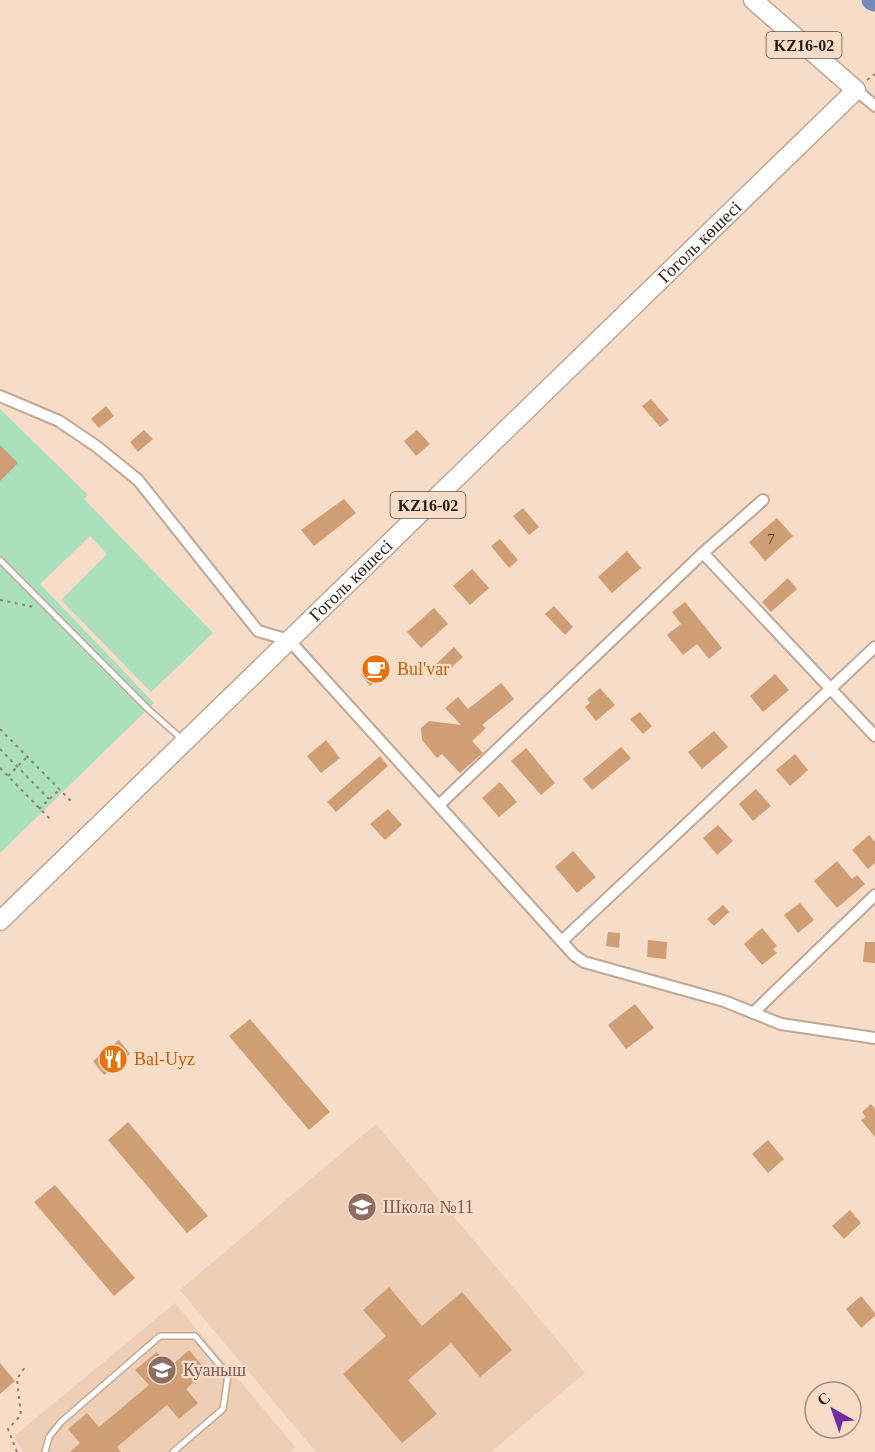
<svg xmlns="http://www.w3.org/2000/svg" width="875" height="1452" font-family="Georgia,serif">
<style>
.built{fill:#eeceb5}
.green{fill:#abe0bd}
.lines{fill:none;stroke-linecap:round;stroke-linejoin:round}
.river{stroke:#728abe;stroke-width:21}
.building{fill:#d09e74}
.service-casing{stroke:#c0a794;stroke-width:8}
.minor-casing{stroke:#c0a794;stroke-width:14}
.primary-casing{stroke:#c0a794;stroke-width:21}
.path{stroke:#928071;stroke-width:2;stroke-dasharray:3 4.5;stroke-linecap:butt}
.service{stroke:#fff;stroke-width:5}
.minor{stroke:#fff;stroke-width:10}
.primary{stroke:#fff;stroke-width:18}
.labels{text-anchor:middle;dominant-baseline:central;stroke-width:4.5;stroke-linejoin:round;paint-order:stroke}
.number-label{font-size:15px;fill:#503c2c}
.shield{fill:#f7dcc8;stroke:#64564a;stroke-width:1.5}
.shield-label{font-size:16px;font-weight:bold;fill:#251c14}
.street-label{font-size:18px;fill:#251c14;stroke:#f7dcc8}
.food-label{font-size:18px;fill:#c56008;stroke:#f7dcc8;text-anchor:start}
.education-label{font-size:18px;fill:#785e54;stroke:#f7dcc8;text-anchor:start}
</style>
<rect width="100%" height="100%" fill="#f7dcc8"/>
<!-- built -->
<g class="built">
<path d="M376,1124L585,1373L491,1452H316L180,1290Z"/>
<path d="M175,1303L295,1447L289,1452H24L13,1437Z"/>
</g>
<!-- green -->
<path class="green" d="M0,409L88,495L84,499L213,633L151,692L61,600L107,554L90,536L40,584L154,703L0,853Z"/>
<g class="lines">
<!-- river -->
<path class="river" d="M872,0L875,1"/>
</g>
<!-- building -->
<g class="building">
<path d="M651,399L669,420L660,427L642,406Z"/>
<path d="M106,406L114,416L99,428L91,419Z"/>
<path d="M144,430L153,439L138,452L130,442Z"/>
<path d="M417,430L430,444L416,456L404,441Z"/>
<path d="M0,445L18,463L0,481Z"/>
<path d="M344,499L356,513L314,546L301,530Z"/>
<path d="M523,508L539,527L529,535L513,516Z"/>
<path d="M777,518L793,536L765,561L749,542Z"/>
<path d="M500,539L518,560L509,568L491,546Z"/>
<path d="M627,551L641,568L612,593L598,577Z"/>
<path d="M472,569L489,588L470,605L453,586Z"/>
<path d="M788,578L797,589L771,612L762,602Z"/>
<path d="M685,602L722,648L709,659L697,644L683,655L667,635L681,624L672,612Z"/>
<path d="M554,606L573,627L565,635L545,614Z"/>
<path d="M434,608L448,624L421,648L407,632Z"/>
<path d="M454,647L463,657L442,676L433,667Z"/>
<path d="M381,657L390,669L370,686L361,675Z"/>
<path d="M775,674L789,690L763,712L750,696Z"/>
<path d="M501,683L514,699L482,725L486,728L472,741L483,753L460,773L442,754L437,758L422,740L421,728L429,721L461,725L445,708L458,697L468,709Z"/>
<path d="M600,688L615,705L596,721L585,707L590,703L587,699Z"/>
<path d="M640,712L652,726L643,734L630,719Z"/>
<path d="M714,731L728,747L702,769L688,752Z"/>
<path d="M326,740L340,758L321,773L307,756Z"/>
<path d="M621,747L631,758L592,790L583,779Z"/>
<path d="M526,748L555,783L541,795L511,761Z"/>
<path d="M795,754L808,770L790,786L776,770Z"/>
<path d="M380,756L388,766L336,812L327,802Z"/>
<path d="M500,782L517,802L499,817L482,798Z"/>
<path d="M756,789L771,806L753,821L739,804Z"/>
<path d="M388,809L402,825L385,840L370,824Z"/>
<path d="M718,825L733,841L717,855L703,838Z"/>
<path d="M869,835L875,842V863L868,869L852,850Z"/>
<path d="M573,851L596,877L577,893L555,867Z"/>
<path d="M837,861L852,879L857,875L865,884L837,908L814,881Z"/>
<path d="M800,903L814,920L798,933L784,915Z"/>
<path d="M723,905L729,912L714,926L707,919Z"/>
<path d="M762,928L777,946L773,949L777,953L762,965L744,944Z"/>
<path d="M608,932L620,933L619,948L606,946Z"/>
<path d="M648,940L667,942L666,959L647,957Z"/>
<path d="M865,942H875V963L863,962Z"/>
<path d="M635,1004L654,1028L626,1049L608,1025Z"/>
<path d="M250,1019L330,1112L309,1130L229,1036Z"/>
<path d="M119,1040L130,1054L104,1075L93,1061Z"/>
<path d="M871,1104L875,1109V1137L861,1120L866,1117L862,1112Z"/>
<path d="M128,1122L208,1216L187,1233L108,1140Z"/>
<path d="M768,1140L784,1159L768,1173L752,1154Z"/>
<path d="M55,1185L135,1278L114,1296L34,1202Z"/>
<path d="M850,1210L861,1223L844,1239L832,1226Z"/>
<path d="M389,1287L422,1326L462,1292L512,1350L480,1377L451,1343L408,1380L437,1414L402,1443L343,1374L386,1336L363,1310Z"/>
<path d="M861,1296L875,1313V1316L861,1328L846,1309Z"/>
<path d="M189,1350L207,1371L186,1389L198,1403L179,1419L167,1405L117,1447L121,1452H70L80,1443L68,1429L87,1413L99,1427L149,1385L135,1370L157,1352L170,1367Z"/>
<path d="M0,1363L15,1381L0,1394Z"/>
</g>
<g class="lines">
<!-- service casing -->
<g class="service-casing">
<g id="service">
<path d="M0,560L148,709L183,740"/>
<path d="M45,1452L49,1437L61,1422L160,1336H195L228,1375L223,1409L173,1452"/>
</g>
</g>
<!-- minor casing -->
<g class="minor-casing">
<g id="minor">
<path d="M856,90L875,106"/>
<path d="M0,396L59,421L96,446L138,480L258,631L289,640L574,955L584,962L724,1001L781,1024L875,1038"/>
<path d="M703,553L875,736"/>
<path d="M439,805L703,553L763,500"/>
<path d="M562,941L875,647"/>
<path d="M753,1013L875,895"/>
</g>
</g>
<!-- primary casing -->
<g class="primary-casing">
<g id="primary">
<path id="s1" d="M0,921L856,90L753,0"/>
</g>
</g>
<!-- path -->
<g class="path">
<path d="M867,80L875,74"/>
<path d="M0,600L34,607"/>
<path d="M0,729L71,801"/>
<path d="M0,749L49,799"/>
<path d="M0,768L51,820"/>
<path d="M8,776L27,757"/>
<path d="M39,809L59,790"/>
<path d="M17,1452L8,1429L21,1415L17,1379L25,1367"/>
</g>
<!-- service -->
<use href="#service" class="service"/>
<!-- minor -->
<use href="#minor" class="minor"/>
<!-- primary -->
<use href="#primary" class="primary"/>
</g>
<!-- icons -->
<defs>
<g id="cafe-disc" transform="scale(1.5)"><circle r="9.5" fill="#e8710a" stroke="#f7dcc8"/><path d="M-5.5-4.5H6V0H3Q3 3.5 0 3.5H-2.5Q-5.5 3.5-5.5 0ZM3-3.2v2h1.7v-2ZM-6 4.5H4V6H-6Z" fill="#fff"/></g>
<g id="restaurant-disc" transform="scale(1.5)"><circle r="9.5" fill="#e8710a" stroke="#f7dcc8"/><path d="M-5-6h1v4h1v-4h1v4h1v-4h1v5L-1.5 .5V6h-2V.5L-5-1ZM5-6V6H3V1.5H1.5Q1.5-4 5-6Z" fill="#fff"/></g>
<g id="school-disc" transform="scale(1.5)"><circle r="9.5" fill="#8d6e63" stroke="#f7dcc8"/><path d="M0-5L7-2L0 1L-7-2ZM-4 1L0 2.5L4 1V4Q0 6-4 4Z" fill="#fff"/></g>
</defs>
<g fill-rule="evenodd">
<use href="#cafe-disc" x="376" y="669"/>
<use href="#restaurant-disc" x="113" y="1059"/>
<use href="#school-disc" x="362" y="1207"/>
<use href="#school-disc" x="162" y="1370"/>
</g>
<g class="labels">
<!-- number labels -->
<g class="number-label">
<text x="771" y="539">7</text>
</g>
<!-- shield labels -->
<g class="shield">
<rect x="766.5" y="32" width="75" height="26" rx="4.5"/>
<rect x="390.5" y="492" width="75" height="26" rx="4.5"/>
</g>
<g class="shield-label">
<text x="804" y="45">KZ16-02</text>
<text x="428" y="505">KZ16-02</text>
</g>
<!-- street labels -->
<g class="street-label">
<text stroke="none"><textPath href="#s1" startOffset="975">Гоголь көшесі</textPath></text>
<text stroke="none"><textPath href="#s1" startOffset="489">Гоголь көшесі</textPath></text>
</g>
<!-- food labels -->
<g class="food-label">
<text x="397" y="669">Bul'var</text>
<text x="134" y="1059">Bal-Uyz</text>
</g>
<!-- education labels -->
<g class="education-label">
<text x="383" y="1207">Школа №11</text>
<text x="183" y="1370">Куаныш</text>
</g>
</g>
<!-- north arrow -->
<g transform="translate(833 1410) rotate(320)"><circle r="28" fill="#f7dcc8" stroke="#a38f80" stroke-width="1.5"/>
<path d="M0-4.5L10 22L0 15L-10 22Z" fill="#732da1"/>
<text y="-9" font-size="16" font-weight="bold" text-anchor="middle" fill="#251c14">С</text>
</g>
</svg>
